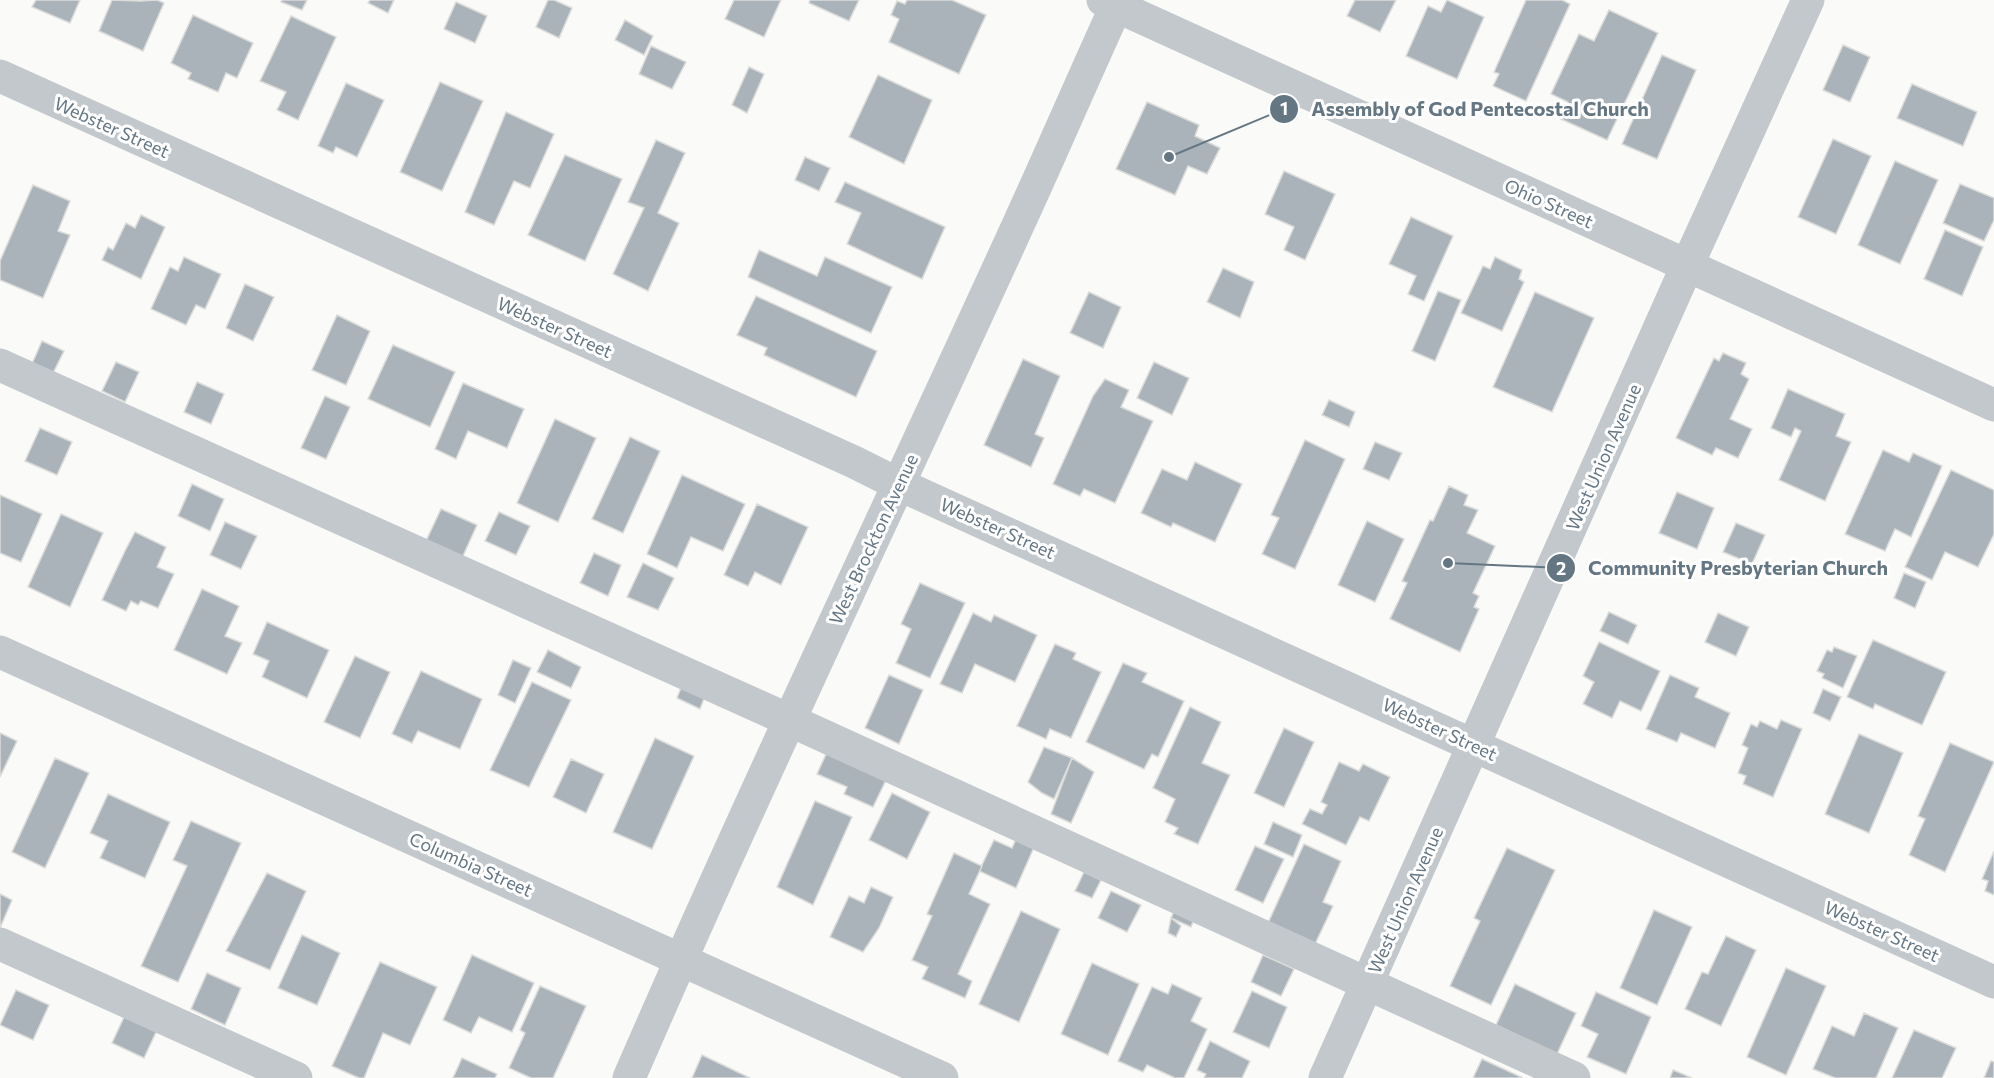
<svg xmlns="http://www.w3.org/2000/svg" width="1994" height="1078" font-family="Commissioner,sans-serif">
<style>
.building{fill:#aab3b9;stroke:#dcdcda;stroke-width:1.5}
.lines{fill:none;stroke-linecap:round;stroke-linejoin:round}
.minor{stroke:#c3c8cc;stroke-width:33}
.labels{text-anchor:middle;dominant-baseline:central;stroke-width:6;stroke-linejoin:round;paint-order:stroke}
.street-label{font-size:18px;fill:#657683;stroke:#fff}
.leader{fill:none;stroke:#657683;stroke-width:2}
.callout-dot{fill:#657683;stroke:#fff;stroke-width:2}
.mark-label{font-size:18px;text-anchor:middle;font-weight:bold;fill:#fff}
.callout-label{font-size:20px;text-anchor:middle;font-weight:bold;fill:#657683;stroke:#fff;stroke-width:6;stroke-linejoin:round;paint-order:stroke}
</style>
<rect width="100%" height="100%" fill="#fafaf8"/>
<!-- building -->
<g class="building">
<path d="M36,0H80L70,23L32,7Z"/>
<path d="M112,0L140,1L157,0L164,3L143,51L99,31Z"/>
<path d="M282,0H307L302,10L281,2Z"/>
<path d="M370,0H394L388,13L368,3Z"/>
<path d="M548,0H554L572,8L559,38L536,27Z"/>
<path d="M734,0H781L764,37L725,19Z"/>
<path d="M810,0H859L849,21L809,3Z"/>
<path d="M907,0H952L986,15L959,74L889,42L899,19L891,15L897,1L905,4Z"/>
<path d="M1355,0H1396L1380,32L1347,16Z"/>
<path d="M1447,0L1484,17L1457,79L1406,56L1428,6L1441,12Z"/>
<path d="M1526,0H1562L1570,4L1526,101L1493,86L1499,74L1494,72Z"/>
<path d="M456,2L487,16L475,43L444,29Z"/>
<path d="M1609,10L1658,33L1607,140L1561,119L1568,102L1551,94L1579,34L1594,41Z"/>
<path d="M193,15L253,43L237,78L226,73L218,92L188,79L191,73L171,63Z"/>
<path d="M291,16L336,37L298,120L277,110L286,92L260,81Z"/>
<path d="M625,20L653,36L644,55L615,40Z"/>
<path d="M1843,45L1870,57L1850,102L1823,90Z"/>
<path d="M651,46L686,62L672,89L639,74Z"/>
<path d="M1662,55L1696,70L1657,159L1622,144Z"/>
<path d="M749,67L764,74L747,113L732,105Z"/>
<path d="M878,75L932,100L904,164L849,137Z"/>
<path d="M440,82L483,101L442,191L400,172Z"/>
<path d="M346,83L384,100L357,157L336,147L333,153L318,146Z"/>
<path d="M1912,84L1977,112L1963,146L1897,118Z"/>
<path d="M1147,102L1199,125L1195,136L1220,148L1207,174L1188,166L1175,195L1116,169Z"/>
<path d="M506,112L554,134L530,188L514,181L494,225L465,212Z"/>
<path d="M1833,139L1871,156L1836,234L1798,217Z"/>
<path d="M656,140L685,153L658,213L679,223L648,291L613,274L644,208L628,202Z"/>
<path d="M565,155L622,179L585,261L528,235Z"/>
<path d="M805,157L830,168L819,191L795,180Z"/>
<path d="M1895,161L1938,180L1900,264L1858,245Z"/>
<path d="M1284,171L1335,194L1305,260L1284,250L1294,227L1265,214Z"/>
<path d="M845,182L945,227L922,279L847,244L861,213L835,202Z"/>
<path d="M1960,184L1994,198V220L1984,241L1943,223Z"/>
<path d="M33,185L70,201L58,231L70,235L43,298L0,280V261Z"/>
<path d="M141,215L165,227L141,279L102,260L108,247L113,250L126,223L135,228Z"/>
<path d="M1411,217L1453,236L1424,301L1408,294L1416,276L1389,264Z"/>
<path d="M1945,230L1983,247L1962,296L1924,279Z"/>
<path d="M759,250L817,276L825,257L892,287L871,333L748,277Z"/>
<path d="M184,257L221,274L205,309L196,305L186,325L151,309L170,267L178,271Z"/>
<path d="M1495,257L1522,270L1519,279L1524,282L1502,331L1461,313L1483,266L1490,269Z"/>
<path d="M1223,268L1254,282L1240,318L1207,302Z"/>
<path d="M245,284L274,297L253,341L226,328Z"/>
<path d="M1438,291L1461,300L1435,361L1412,351Z"/>
<path d="M1089,292L1121,307L1103,348L1070,333Z"/>
<path d="M1535,292L1594,318L1552,412L1493,387Z"/>
<path d="M756,296L877,351L856,397L764,355L767,348L737,335Z"/>
<path d="M337,315L370,331L346,385L312,370Z"/>
<path d="M42,341L64,351L52,375L31,366Z"/>
<path d="M393,345L455,372L430,427L368,399Z"/>
<path d="M1723,353L1746,363L1741,374L1749,379L1730,419L1752,429L1738,458L1716,448L1712,455L1676,438L1714,358L1719,361Z"/>
<path d="M1023,359L1060,376L1035,434L1044,438L1031,467L984,445Z"/>
<path d="M116,362L139,372L125,402L102,391Z"/>
<path d="M1154,362L1189,378L1172,415L1137,398Z"/>
<path d="M1105,379L1129,390L1121,407L1153,421L1115,503L1084,489L1080,496L1053,484L1093,396Z"/>
<path d="M197,382L224,394L211,424L184,412Z"/>
<path d="M463,383L524,409L507,448L468,431L456,459L435,449Z"/>
<path d="M1788,389L1845,414L1836,436L1851,442L1825,501L1779,480L1801,431L1795,428L1791,437L1771,428Z"/>
<path d="M325,396L350,407L326,459L301,448Z"/>
<path d="M1329,400L1355,412L1349,427L1322,415Z"/>
<path d="M555,419L596,438L558,522L517,503Z"/>
<path d="M40,428L72,442L57,475L25,461Z"/>
<path d="M630,437L660,451L623,533L592,519Z"/>
<path d="M1305,440L1345,459L1295,569L1262,554L1279,518L1271,515Z"/>
<path d="M1375,442L1402,453L1389,480L1363,469Z"/>
<path d="M1883,450L1909,462L1913,453L1942,466L1911,537L1895,529L1885,551L1845,534Z"/>
<path d="M1195,462L1242,484L1215,542L1173,523L1171,527L1141,513L1162,469L1187,480Z"/>
<path d="M1951,470L1994,490V534L1978,567L1945,552L1932,580L1905,567Z"/>
<path d="M682,475L745,504L723,551L691,537L677,568L647,554Z"/>
<path d="M192,484L224,499L210,531L178,516Z"/>
<path d="M1449,486L1468,495L1464,505L1478,510L1467,533L1495,546L1473,593L1479,596L1474,607L1479,609L1460,652L1390,619L1407,583L1402,581L1430,520L1433,521Z"/>
<path d="M1677,492L1714,508L1697,549L1659,533Z"/>
<path d="M0,495L42,514L21,562L0,553Z"/>
<path d="M757,504L808,527L781,585L755,572L748,586L724,575Z"/>
<path d="M441,509L477,525L462,558L426,541Z"/>
<path d="M499,512L530,526L516,555L485,541Z"/>
<path d="M61,514L103,533L70,607L28,587Z"/>
<path d="M1367,521L1404,539L1375,602L1338,585Z"/>
<path d="M225,522L257,536L241,569L210,555Z"/>
<path d="M1736,523L1765,535L1752,564L1723,552Z"/>
<path d="M135,532L166,547L157,567L174,574L158,608L141,601L138,605L131,601L126,611L102,600L125,551Z"/>
<path d="M594,553L621,565L608,596L580,583Z"/>
<path d="M643,563L674,578L658,610L627,597Z"/>
<path d="M1904,573L1926,582L1915,608L1894,598Z"/>
<path d="M920,583L965,603L930,678L896,663L911,629L901,624Z"/>
<path d="M202,589L239,606L225,636L242,643L227,674L174,650Z"/>
<path d="M1609,612L1637,625L1628,644L1600,631Z"/>
<path d="M973,613L991,622L994,615L1037,635L1015,682L975,664L962,693L940,684Z"/>
<path d="M1718,613L1749,627L1736,656L1705,642Z"/>
<path d="M267,622L329,650L307,698L262,677L269,661L253,654Z"/>
<path d="M1873,640L1946,672L1922,725L1875,704L1873,709L1847,697Z"/>
<path d="M1599,642L1660,671L1641,711L1620,701L1612,718L1583,704L1594,682L1583,676Z"/>
<path d="M1055,644L1076,653L1073,659L1101,672L1071,738L1050,729L1046,739L1017,726Z"/>
<path d="M1834,647L1857,656L1843,688L1822,678L1824,674L1817,671L1827,650L1832,652Z"/>
<path d="M548,650L581,667L571,688L537,672Z"/>
<path d="M355,656L390,672L360,738L324,722Z"/>
<path d="M513,660L531,668L515,703L498,695Z"/>
<path d="M1123,663L1147,673L1142,682L1184,701L1158,757L1152,754L1144,769L1086,742Z"/>
<path d="M421,671L482,699L460,749L418,731L412,743L392,734Z"/>
<path d="M889,675L923,690L899,744L865,728Z"/>
<path d="M1670,675L1699,688L1695,697L1730,713L1715,748L1681,733L1677,742L1646,729Z"/>
<path d="M532,682L571,700L529,787L490,770Z"/>
<path d="M682,685L705,696L700,709L677,698Z"/>
<path d="M1823,689L1841,697L1830,721L1813,713Z"/>
<path d="M1190,707L1221,722L1202,763L1230,775L1198,844L1174,834L1178,828L1165,822L1175,799L1153,788Z"/>
<path d="M1781,720L1802,729L1773,797L1743,784L1746,776L1738,773L1748,748L1742,745L1751,724L1757,727L1760,721L1777,729Z"/>
<path d="M1284,728L1314,742L1284,807L1254,793Z"/>
<path d="M0,733L17,741L0,777Z"/>
<path d="M1859,734L1903,753L1869,833L1825,814Z"/>
<path d="M655,738L694,756L652,849L613,832Z"/>
<path d="M1950,743L1994,762L1945,872L1909,855L1925,819L1918,816Z"/>
<path d="M1044,747L1072,758L1054,799L1042,793L1028,782Z"/>
<path d="M828,750L887,778L873,807L844,794L847,787L817,774Z"/>
<path d="M55,758L89,773L45,868L12,852Z"/>
<path d="M1072,758L1094,772L1071,823L1051,814Z"/>
<path d="M571,759L604,774L586,813L553,797Z"/>
<path d="M1339,762L1359,771L1363,764L1390,777L1369,821L1360,817L1346,845L1302,824L1310,809L1322,814L1327,805L1321,802Z"/>
<path d="M892,793L930,812L907,859L869,840Z"/>
<path d="M108,794L170,822L145,878L100,858L108,841L90,833Z"/>
<path d="M815,801L852,817L813,905L777,887Z"/>
<path d="M191,821L241,843L178,982L141,966L187,866L173,860Z"/>
<path d="M1273,822L1302,835L1293,857L1264,844Z"/>
<path d="M1017,837L1035,845L1016,888L979,871L994,840L1012,848Z"/>
<path d="M1304,844L1341,861L1323,902L1333,906L1315,944L1268,923Z"/>
<path d="M1255,846L1284,859L1263,903L1235,890Z"/>
<path d="M1507,848L1555,870L1491,1005L1450,986L1480,921L1474,918Z"/>
<path d="M1994,851V895L1985,891L1988,881L1982,879Z"/>
<path d="M954,853L982,866L969,894L990,904L958,974L972,981L965,998L922,979L928,967L912,960L932,916L927,914Z"/>
<path d="M1084,872L1101,880L1092,898L1075,891Z"/>
<path d="M267,873L306,891L270,970L226,951Z"/>
<path d="M871,887L893,897L879,928L863,952L830,937L849,896L864,903Z"/>
<path d="M1111,891L1141,905L1127,932L1098,918Z"/>
<path d="M0,894L12,900L0,928Z"/>
<path d="M1176,907L1195,916L1191,927L1171,918Z"/>
<path d="M1654,910L1692,927L1657,1005L1620,988Z"/>
<path d="M1021,911L1060,929L1019,1022L979,1004Z"/>
<path d="M1171,918L1181,926L1176,937L1168,933Z"/>
<path d="M302,935L340,953L317,1005L278,988Z"/>
<path d="M1726,936L1756,950L1721,1026L1685,1009L1702,972L1708,974Z"/>
<path d="M472,955L534,983L512,1032L479,1017L471,1033L443,1020Z"/>
<path d="M1263,955L1294,969L1281,996L1251,982Z"/>
<path d="M380,962L437,987L410,1045L383,1033L364,1078H359L332,1066Z"/>
<path d="M1092,963L1139,984L1108,1055L1061,1034Z"/>
<path d="M1786,968L1826,986L1786,1075L1747,1057Z"/>
<path d="M207,973L241,988L225,1025L191,1009Z"/>
<path d="M1172,984L1202,998L1191,1021L1207,1029L1184,1078H1175L1147,1065L1143,1072L1118,1061L1152,987L1168,994Z"/>
<path d="M1515,984L1576,1013L1557,1054L1496,1025Z"/>
<path d="M540,986L586,1006L553,1078H531L509,1068L525,1033L520,1030Z"/>
<path d="M16,990L49,1005L33,1040L0,1025Z"/>
<path d="M1252,991L1287,1007L1269,1048L1233,1032Z"/>
<path d="M1596,992L1651,1017L1626,1074L1587,1057L1598,1034L1581,1026Z"/>
<path d="M1864,1013L1898,1028L1876,1078H1835L1813,1069L1832,1026L1854,1036Z"/>
<path d="M125,1015L157,1030L144,1058L112,1043Z"/>
<path d="M1914,1030L1956,1048L1942,1078H1892Z"/>
<path d="M1210,1041L1250,1061L1242,1078H1204L1206,1074L1197,1070Z"/>
<path d="M702,1055L750,1078H692Z"/>
<path d="M462,1058L497,1074L495,1078H453Z"/>
<path d="M1482,1059L1523,1078H1473Z"/>
<path d="M1991,1061L1994,1062V1078H1984Z"/>
<path d="M1673,1070L1692,1078H1670Z"/>
</g>
<g class="lines">
<!-- minor -->
<g class="minor">
<path d="M1103,0L1994,405"/>
<path d="M0,76L854,462L898,484L1994,982"/>
<path d="M0,365L789,720L1574,1078"/>
<path d="M0,652L942,1078"/>
<path d="M0,944L296,1078"/>
<path d="M629,1078C754,790 889,508 1019,223C1053,149 1085,74 1119,0"/>
<path d="M1325,1078L1687,266L1808,0"/>
</g>
</g>
<g class="labels">
<!-- street labels -->
<g class="street-label">
<text transform="translate(112 127) rotate(24)">Webster Street</text>
<text transform="translate(1549 203) rotate(24)">Ohio Street</text>
<text transform="translate(555 327) rotate(24)">Webster Street</text>
<text transform="translate(1603 457) rotate(-66)">West Union Avenue</text>
<text transform="translate(998 528) rotate(24)">Webster Street</text>
<text transform="translate(873 539) rotate(-65)">West Brockton Avenue</text>
<text transform="translate(1440 729) rotate(25)">Webster Street</text>
<text transform="translate(471 864) rotate(24)">Columbia Street</text>
<text transform="translate(1405 900) rotate(-66)">West Union Avenue</text>
<text transform="translate(1882 931) rotate(24)">Webster Street</text>
</g>
</g>
<!-- callouts -->
<path class="leader" d="M1169 157L1284 109M1448 563L1561 568"/>
<g class="callout-dot">
<circle cx="1169" cy="157" r="6"/>
<circle cx="1448" cy="563" r="6"/>
<circle cx="1284" cy="109" r="15"/>
<circle cx="1561" cy="568" r="15"/>
</g>
<g class="mark-label">
<text x="1284" y="115">1</text>
<text x="1561" y="575">2</text>
</g>
<g class="callout-label">
<text x="1480" y="116">Assembly of God Pentecostal Church</text>
<text x="1738" y="575">Community Presbyterian Church</text>
</g>
</svg>
